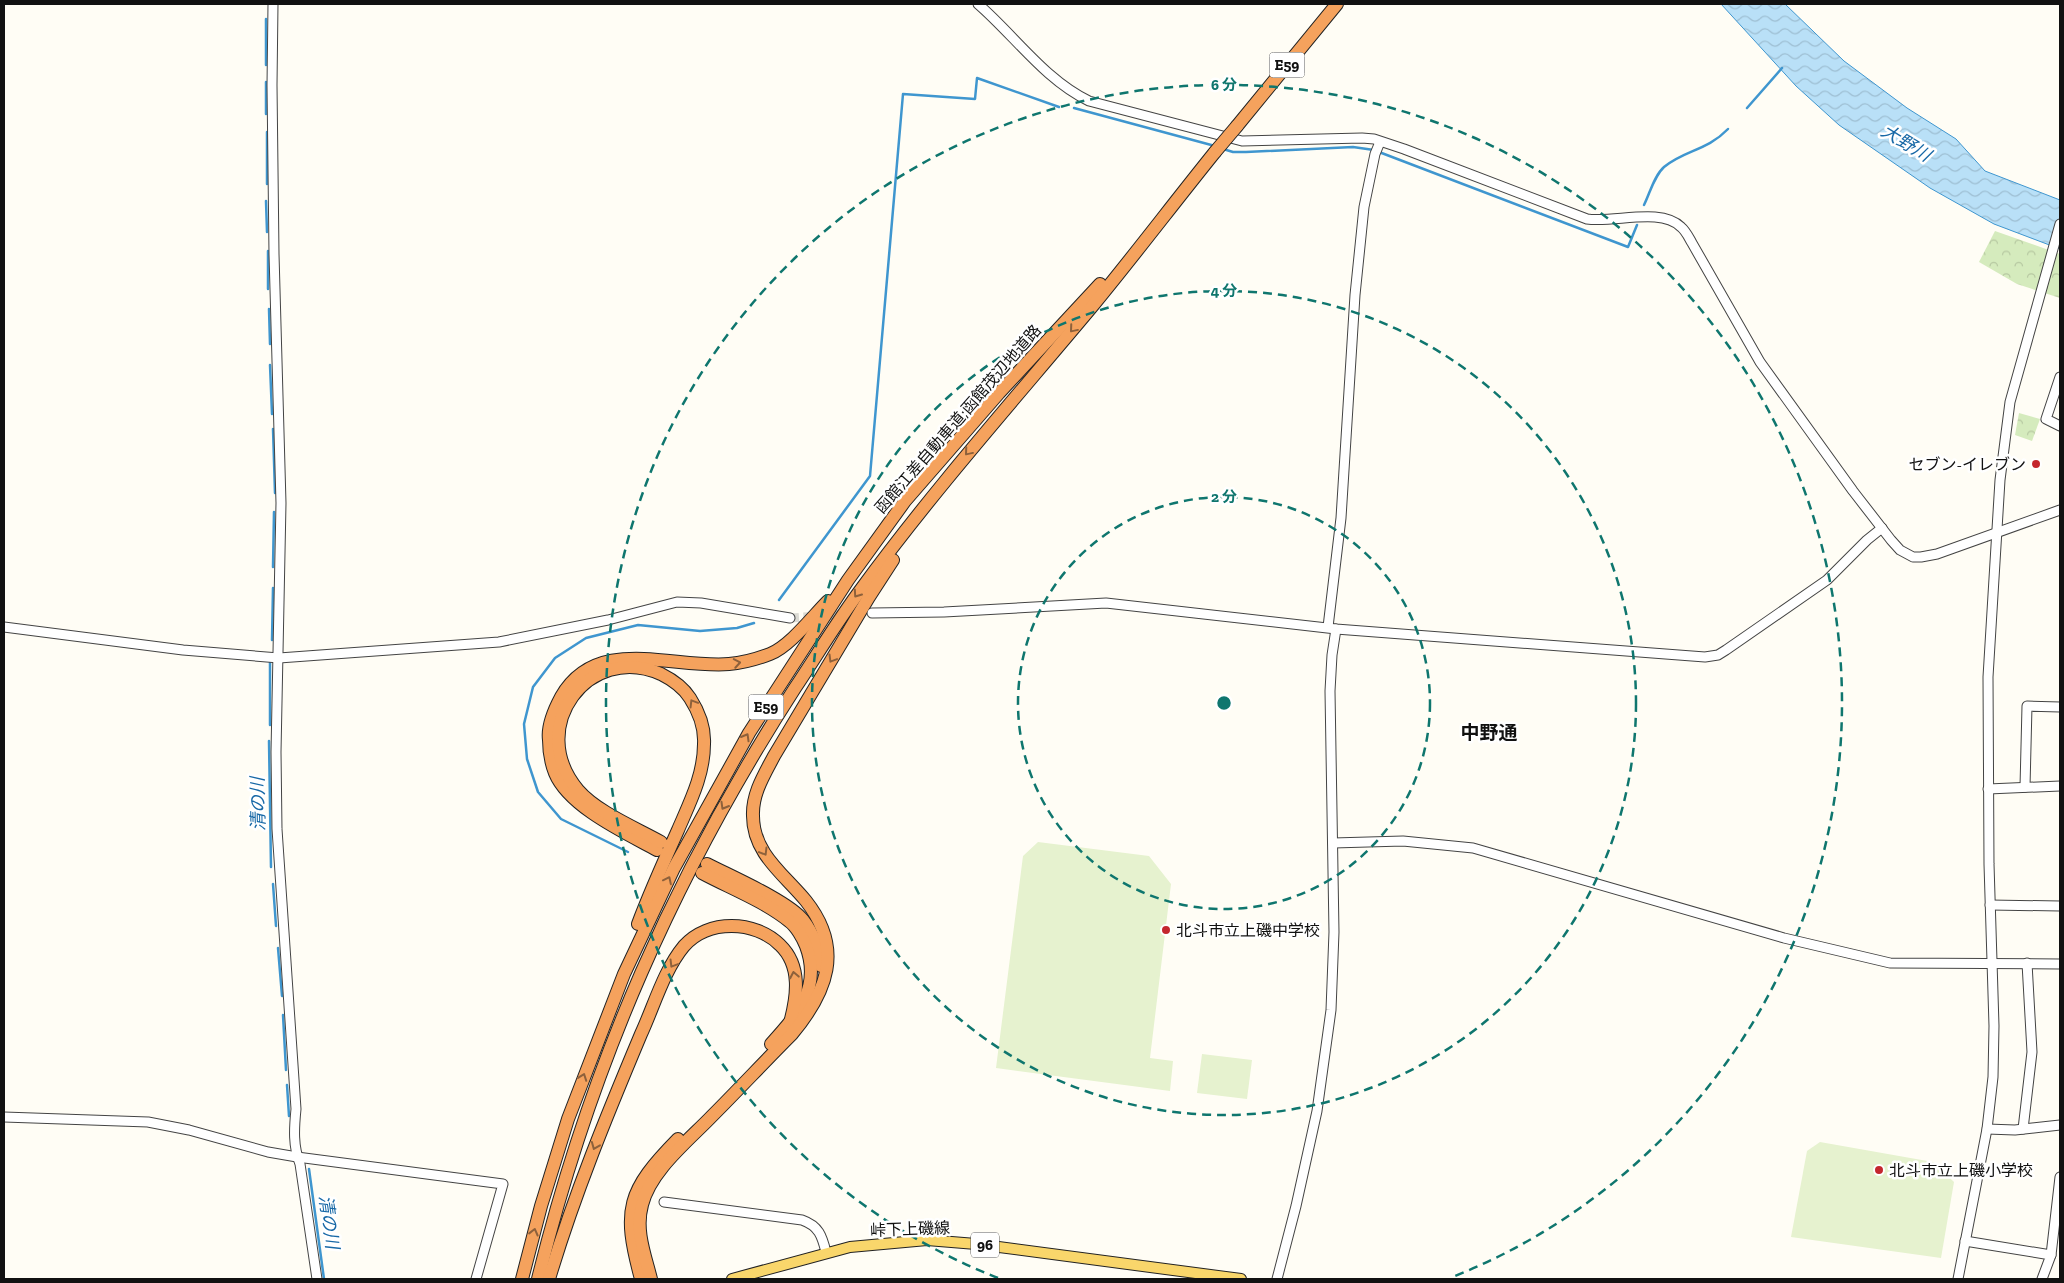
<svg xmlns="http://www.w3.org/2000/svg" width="2064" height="1283" font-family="'Zilla Slab','Noto Sans JP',serif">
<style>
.park{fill:url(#park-crowns)}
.pitch{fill:#e6f2cf}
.water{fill:url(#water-waves);stroke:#3f96cf}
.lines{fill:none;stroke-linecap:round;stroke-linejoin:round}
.stream{stroke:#3f96cf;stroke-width:2.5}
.minor-tunnel{stroke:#dbdad3;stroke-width:9;stroke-dasharray:9 4.5;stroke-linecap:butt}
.minor-casing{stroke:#444;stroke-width:11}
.major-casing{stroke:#222;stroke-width:12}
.highway-casing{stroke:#222;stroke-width:14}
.minor{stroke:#fff;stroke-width:9}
.major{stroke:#f9d66b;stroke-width:10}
.highway{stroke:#f5a25d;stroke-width:12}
.highway-bridge-casing{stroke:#222;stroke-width:14;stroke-linecap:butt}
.highway-bridge{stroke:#f5a25d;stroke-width:12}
.oneway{stroke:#8e613b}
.ring{fill:none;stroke:#0f766e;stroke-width:2.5;stroke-dasharray:9 6}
.poi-dot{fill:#c4262e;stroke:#fff;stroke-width:2}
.labels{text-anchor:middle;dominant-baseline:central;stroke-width:5;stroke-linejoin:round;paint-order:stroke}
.shield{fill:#fff;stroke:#585858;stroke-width:1}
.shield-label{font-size:15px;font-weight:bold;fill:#111}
.street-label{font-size:16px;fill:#111;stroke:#fff}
.poi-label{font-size:16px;fill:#111;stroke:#fff;text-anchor:start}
.water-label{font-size:18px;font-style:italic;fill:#1768a6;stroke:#fff}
.quarter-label{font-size:19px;font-weight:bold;fill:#111;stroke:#fff}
.centre{fill:#0f766e;stroke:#fff;stroke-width:2.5}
.ring-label{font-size:15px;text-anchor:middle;font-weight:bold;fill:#0f766e;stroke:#fff;stroke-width:5;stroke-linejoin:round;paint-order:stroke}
</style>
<defs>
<pattern id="park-crowns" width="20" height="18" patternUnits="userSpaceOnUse" patternTransform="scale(1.25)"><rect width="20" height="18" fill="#d5ebbd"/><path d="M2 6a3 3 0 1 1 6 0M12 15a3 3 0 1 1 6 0" fill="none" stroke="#b6c8a1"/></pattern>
<pattern id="water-waves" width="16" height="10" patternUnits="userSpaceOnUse" patternTransform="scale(1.25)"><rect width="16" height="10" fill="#b9e0f7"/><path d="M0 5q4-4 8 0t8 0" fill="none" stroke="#9ebfd3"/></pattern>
</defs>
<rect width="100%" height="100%" fill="#fffdf5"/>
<!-- park -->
<g class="park">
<path d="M1995,231L2060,254V298L2017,284L1979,262Z"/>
<path d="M2019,413L2040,419L2032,441L2015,435Z"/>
</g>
<!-- pitch -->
<g class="pitch">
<path d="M1038,842L1149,856L1171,884L1150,1058L1173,1061L1170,1091L996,1068L1023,856Z"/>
<path d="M1202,1054L1252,1060L1247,1099L1197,1093Z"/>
<path d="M1820,1142L1933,1162L1954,1182L1941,1258L1791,1237L1807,1151Z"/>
</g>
<!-- water -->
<path class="water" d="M1721,4H1785L1844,61L1907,108L1956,139L1985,171L2060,200V249L1994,224L1930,188L1839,125L1796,86Z"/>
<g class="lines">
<!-- stream -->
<g class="stream">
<path d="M266,65V19"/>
<path d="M266,82V114"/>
<path d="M1074,108L1215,146"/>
<path d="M1747,108L1782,68"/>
<path d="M267,132V184"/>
<path d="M1223,149L1233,152H1246L1353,147L1374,150"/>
<path d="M1379,152L1628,247L1637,225"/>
<path d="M266,201L267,232"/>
<path d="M1644,205C1650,193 1654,176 1664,167C1684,150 1707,151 1728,129"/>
<path d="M268,251V289"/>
<path d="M269,309L270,344"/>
<path d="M270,365L272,414"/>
<path d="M273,429L275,493"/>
<path d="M273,567L274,512"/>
<path d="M779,600L870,476L903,94L975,99L977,78L1059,107"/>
<path d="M272,640L273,588"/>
<path d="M270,662V725"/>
<path d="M269,741L271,867"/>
<path d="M628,852L561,819L538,792L527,759L524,724L533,687L555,658L586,638L638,625L700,631L737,628L754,623"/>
<path d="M273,884L276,926"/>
<path d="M278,948L282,996"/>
<path d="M283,1015L286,1070"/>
<path d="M287,1085L289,1116"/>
<path d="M309,1169L324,1279"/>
</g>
<!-- minor-tunnel -->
<path class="minor-tunnel" d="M790,618L864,613"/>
<!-- minor casing -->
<g class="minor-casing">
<g id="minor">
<path d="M273,4L272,85L274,254L281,503L276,752L277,829L296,1109C294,1129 293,1146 300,1164L317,1279"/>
<path d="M978,4C1014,35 1045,80 1089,101L1242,141L1362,138L1374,139L1404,149L1587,219C1615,223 1661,207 1681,227C1686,231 1689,238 1692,243L1760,362L1853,491L1891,540L1900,550L1913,557H1921L1937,554L2060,510"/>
<path d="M2060,377L2046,419L2060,426"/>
<path d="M872,613L944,612L1106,603L1336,629L1705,657L1718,655L1726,650L1827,580L1867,540L1882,528"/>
<path d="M4,627L183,650L279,658L499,642L608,620L677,602L701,603L790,618"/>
<path d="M1328,627L1341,518L1355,295L1364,207L1375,154L1380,142"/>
<path d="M2025,787L2027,706L2060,707"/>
<path d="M1988,789L2060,786"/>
<path d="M1333,843L1403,841L1473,848L1784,938L1890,963L2060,964"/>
<path d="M1990,905L2060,906"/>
<path d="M4,1117L148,1122L189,1130L268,1152L297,1157L503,1184L476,1279"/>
<path d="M1987,1129L2015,1130L2060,1125"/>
<path d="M2023,1129L2032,1052L2027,963"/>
<path d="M664,1202L802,1220C819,1226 822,1236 826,1252"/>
<path d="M1965,1241L2051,1255L2042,1279"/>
<path d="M2051,1255L2060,1177"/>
<path d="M1277,1279L1296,1206L1317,1111L1331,1010L1334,932L1330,691L1332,655L1336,629"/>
<path d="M1958,1279L1987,1129L1993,1077L1994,1026L1989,864L1988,677L2000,480L2010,402L2060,224"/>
</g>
</g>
<!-- major casing -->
<g class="major-casing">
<path id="major" d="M732,1279L850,1247L927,1240L976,1244L1241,1279"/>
</g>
<!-- highway casing -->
<g class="highway-casing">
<g id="highway">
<path d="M1237,126L1337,4"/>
<path d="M657,850C626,833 569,807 555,773C551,763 549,752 549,740C547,726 554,710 561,697C597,634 673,669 729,664C742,663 757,659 770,654C790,646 812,617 828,601"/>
<path d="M707,864C730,876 788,901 803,920C813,933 820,951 821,966"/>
<path d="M702,873C730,888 764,901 789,921C796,926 803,938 806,946C822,988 797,1015 771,1044"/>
<path d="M638,924C650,892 664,861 678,830C690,802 704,775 704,744C705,727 699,712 690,698C683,687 673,680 661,674C589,642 525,727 578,790C597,812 636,828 661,842"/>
<path d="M522,1279L541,1206L568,1119L624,974L674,868L749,733L848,580L905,501L999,393L1100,284"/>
<path d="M538,1279C591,1064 675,874 795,688C817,655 838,620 862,588C933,491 1013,401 1090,309C1133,257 1173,204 1215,152"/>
<path d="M549,1279C574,1195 607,1115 641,1034C654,1006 664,970 684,946C708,919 755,920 780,945C802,966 797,997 790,1023"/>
<path d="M641,1279C622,1209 627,1191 678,1139"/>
<path d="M651,1279C645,1255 635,1230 642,1205C650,1171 689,1140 712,1116C739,1089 765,1061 792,1034C827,992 844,949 806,901C785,875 753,854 753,816C752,794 764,775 774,756L869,597L893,560"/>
</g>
</g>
<!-- minor -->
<use href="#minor" class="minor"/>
<!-- major -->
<use href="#major" class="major"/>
<!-- highway -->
<use href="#highway" class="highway"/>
<!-- highway-bridge casing -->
<g class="highway-bridge-casing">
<path id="highway-bridge" d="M1215,152L1237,126"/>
</g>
<!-- highway-bridge -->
<use href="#highway-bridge" class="highway-bridge"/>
</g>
<!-- one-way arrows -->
<defs><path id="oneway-chevron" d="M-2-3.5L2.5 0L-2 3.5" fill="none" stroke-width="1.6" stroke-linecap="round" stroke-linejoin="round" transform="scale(1.25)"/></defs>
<g class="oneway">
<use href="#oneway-chevron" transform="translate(1073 329) rotate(130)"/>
<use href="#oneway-chevron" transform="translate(968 452) rotate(130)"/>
<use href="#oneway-chevron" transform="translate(857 594) rotate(125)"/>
<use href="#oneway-chevron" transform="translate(832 659) rotate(121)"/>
<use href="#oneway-chevron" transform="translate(737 663) rotate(-10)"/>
<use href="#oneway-chevron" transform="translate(693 703) rotate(-121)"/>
<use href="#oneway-chevron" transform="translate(746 737) rotate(-60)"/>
<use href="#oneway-chevron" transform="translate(724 806) rotate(120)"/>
<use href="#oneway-chevron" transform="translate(764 852) rotate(59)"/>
<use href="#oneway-chevron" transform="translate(668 880) rotate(-64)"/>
<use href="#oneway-chevron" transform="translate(673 964) rotate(121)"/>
<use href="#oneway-chevron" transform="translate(794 975) rotate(-101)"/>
<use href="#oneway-chevron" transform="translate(583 1077) rotate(-70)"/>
<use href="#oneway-chevron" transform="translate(595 1146) rotate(112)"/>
<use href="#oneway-chevron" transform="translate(534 1232) rotate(-76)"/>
</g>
<!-- distance rings -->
<g class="ring">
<circle cx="1224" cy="703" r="206"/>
<circle cx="1224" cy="703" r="412"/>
<path d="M998 1278A618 618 0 1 1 1450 1278"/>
</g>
<!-- markers -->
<g class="poi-dot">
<circle cx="2036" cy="464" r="5"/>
<circle cx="1166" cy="930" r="5"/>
<circle cx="1879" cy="1170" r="5"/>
</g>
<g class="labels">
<!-- shield labels -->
<g class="shield">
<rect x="1269.5" y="52.5" width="35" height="25" rx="4"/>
<rect x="748.5" y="694.5" width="35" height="25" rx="4"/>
<rect x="971" y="1232.5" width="28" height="25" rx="4"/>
</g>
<g class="shield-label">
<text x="1287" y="65">E59</text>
<text x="766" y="707">E59</text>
<text x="985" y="1245">96</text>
</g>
<!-- street labels -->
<g class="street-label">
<text transform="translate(958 419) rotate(-49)">函館江差自動車道;函館茂辺地道路</text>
<text transform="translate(910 1229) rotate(-2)">峠下上磯線</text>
</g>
<!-- poi labels -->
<g class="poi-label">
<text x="2026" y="464" text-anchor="end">セブン-イレブン</text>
<text x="1176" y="930">北斗市立上磯中学校</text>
<text x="1889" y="1170">北斗市立上磯小学校</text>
</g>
<!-- water labels -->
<g class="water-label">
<text transform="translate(1906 143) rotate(31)">大野川</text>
<text transform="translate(258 804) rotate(-91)">清の川</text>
<text transform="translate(329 1222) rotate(82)">清の川</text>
</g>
<!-- quarter labels -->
<g class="quarter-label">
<text x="1489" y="732">中野通</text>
</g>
</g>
<circle cx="1224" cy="703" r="8" class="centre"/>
<g class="ring-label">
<text x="1224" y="90">6 分</text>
<text x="1224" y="296">4 分</text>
<text x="1224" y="502">2 分</text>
</g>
<!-- border -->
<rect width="2064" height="1283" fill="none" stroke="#111111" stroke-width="10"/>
</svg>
